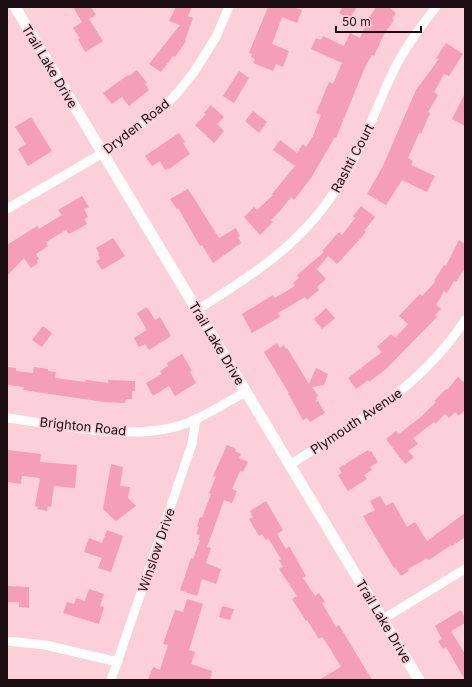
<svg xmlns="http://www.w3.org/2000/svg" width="472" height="687" font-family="Inter,sans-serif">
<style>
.building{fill:#f49eb8}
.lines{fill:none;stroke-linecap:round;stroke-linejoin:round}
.minor{stroke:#fff;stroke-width:9}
.tertiary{stroke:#fff;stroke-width:11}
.labels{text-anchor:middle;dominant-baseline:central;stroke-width:3.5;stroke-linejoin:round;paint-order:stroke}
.street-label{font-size:13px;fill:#1b0d12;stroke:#fbd0db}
</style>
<rect width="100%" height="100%" fill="#fbd0db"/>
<!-- building -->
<g class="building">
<path d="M73,7H91L96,15L89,19L103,41L85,52L78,39L80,38L73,28L82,22Z"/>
<path d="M176,7H192L188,16L193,18L185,40L186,41L175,57L173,56L161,72L149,64L180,25L169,21Z"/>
<path d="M268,7H293L302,10L297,23L282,17L272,44L289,51L283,67L276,64L273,71L253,63L255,59L251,57L252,54L249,53Z"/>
<path d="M343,7H357L349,19L339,13Z"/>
<path d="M376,7H389L396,13L392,19L394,20L383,36L374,56L372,55L365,67L336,138L335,137L311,178L294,200L291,197L280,211L271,220L273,222L260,235L244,217L254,207L257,210L273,195L272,194L295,166L273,150L280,140L297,153L303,144L306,147L313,136L321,115L316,113L329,82L333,84L342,63L311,49L316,38L321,40L323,36L344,46L350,33L360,38L368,21H367Z"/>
<path d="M446,43L463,54L449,76L444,74L434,92L438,95L428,112L430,113L421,134L419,133L408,158L413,161L411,165L435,176L427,192L402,180L386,205L367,194L382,168L416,90L439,59L436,58Z"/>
<path d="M137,70L147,83L145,84L149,90L129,106L122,97L112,104L103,93L128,75L129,76Z"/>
<path d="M239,71L249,78L234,103L223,96Z"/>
<path d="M465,93V126L452,119Z"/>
<path d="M211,105L224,117L217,124L224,131L214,143L195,125L206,114L204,113Z"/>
<path d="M253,111L267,122L259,133L245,121Z"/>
<path d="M31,117L52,151L28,166L18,149L26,144L15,127Z"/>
<path d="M179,133L185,142L183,143L190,154L169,169L168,168L165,170L160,161L152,166L145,156Z"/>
<path d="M188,189L219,238L236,228L240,236L238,237L241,243L213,263L202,245L200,246L178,208L177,209L170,199Z"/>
<path d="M82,196L89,207L84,209L88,217L84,219L87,224L69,234L66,230L46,242L48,246L36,254L39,259L37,260L38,263L31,268L24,258L7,276V245L37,226L39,229L62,215L58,210Z"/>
<path d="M361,206L375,217L364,231L366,232L360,239L337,264L328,256L317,269L326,279L317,287L319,290L307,300L305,297L278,313L280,317L252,333L242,314L273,295L275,298L295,286L293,283L299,278L297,275L324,252L322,251L339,232L342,235L355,218L353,216Z"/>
<path d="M113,238L125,256L102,270L96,261L100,259L98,254L99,253L96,248Z"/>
<path d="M459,240L465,244V268L456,282L454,281L447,293L444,291L436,305L441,309L435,315L437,317L386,369L369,382L368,380L356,389L348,378L382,352L377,347L391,334L395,338L408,324L399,316L420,294L422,296L435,282L434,281L444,265L446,266Z"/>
<path d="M147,307L155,320L160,317L171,336L149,350L145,344L139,347L134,338L147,330L137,313Z"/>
<path d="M326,308L335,318L322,329L314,319Z"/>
<path d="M43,326L52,333L42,347L32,340Z"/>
<path d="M277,343L280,348L284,345L286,349L287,348L309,384L316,368L328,374L324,385L312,387L318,396L316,397L317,399L315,403L318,401L325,413L310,422L307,418L303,420L288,393H289L264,352Z"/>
<path d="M182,354L192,371L190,372L196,383L175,396L169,386L153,396L146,383L162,374L160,371L168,366L167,363Z"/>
<path d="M7,367L16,368V371L33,373L34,367L48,369V371L56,372L55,378L85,382L86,380L108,383V380L135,381V391H132V399H126L125,403L104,402L23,390L24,387L7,385Z"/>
<path d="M458,377L465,383V410L459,416L455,412L449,418L445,414L435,424L434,422L413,438L418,444L408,451L414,457L405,464L386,439L396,431L399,434L422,416L436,402L434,401L446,389L447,390Z"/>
<path d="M227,445L236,449L235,451L241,454L239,458L248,462L243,472L240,471L232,489L237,491L232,503L224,500L207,547L211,548L206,563L221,569L216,584L202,579L197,596L180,590L191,558L193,559L200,540H198L200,535L196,534L199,527H197L200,517L202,518L211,494L209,493L216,477L213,476Z"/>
<path d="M7,450L41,454L40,462L77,465L75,488L54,486L51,507L48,506L47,511L37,509L38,507L35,506L40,478L22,476L21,484L7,482Z"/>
<path d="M368,450L370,452L371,451L378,462L370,467L372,470L364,475L367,479L348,491L338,475L342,473L339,468Z"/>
<path d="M111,464L123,467L120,486L130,487L128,498L136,506L116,521L103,509Z"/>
<path d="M380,496L386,506L393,502L407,527L415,522L427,541L465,513V537L452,546L451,545L429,560L427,558L408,569L409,571L401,576L395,567L394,568L363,516L375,510L370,501Z"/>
<path d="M266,501L283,530L277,534L286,549L289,546L306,576L303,578L315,596L319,593L325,602L322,603L336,627L339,625L372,680H319L341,667L326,642L322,637L319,639L307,620L306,621L292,599L297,596L279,569L283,567L279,560L281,559L268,538L266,540L262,534L259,536L249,519L253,517L250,511Z"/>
<path d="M107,530L123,536L111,572L98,568L102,558L84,552L89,538L102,543Z"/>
<path d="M7,586L29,587V608L19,607V602H7Z"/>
<path d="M89,589L104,594L100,606L104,607L99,624L63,613L67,602L74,604L76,598L85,601Z"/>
<path d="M187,599L203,604L189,650L195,652L191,664L212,671L210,680H148L153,667L160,670L168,645L163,644L175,610L183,612Z"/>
<path d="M222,606L234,609L230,620L219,617Z"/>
<path d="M461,610L465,618V623L451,631L465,654V680L446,647L443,649L438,641L442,639L435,626Z"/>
</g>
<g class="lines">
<!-- minor -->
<g class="minor">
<path d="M7,209L101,154L162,109L178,92L194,72L216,37L229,7"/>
<path d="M197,310C231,288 268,266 297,237C317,218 333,196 347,172C366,139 378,102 395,68C406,46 421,26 436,7"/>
<path d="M7,418C61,425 120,440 175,427C199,421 224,403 246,392"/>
<path d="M291,464C358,421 420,389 465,320"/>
<path d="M383,619L465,569"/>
<path d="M7,641L45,645L118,662"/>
<path d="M111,680L192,444L196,419"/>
</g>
<!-- tertiary -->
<path class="tertiary" d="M15,7C148,232 286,455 419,680"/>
</g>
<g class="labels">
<!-- street labels -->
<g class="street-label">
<text transform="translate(50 66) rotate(59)">Trail Lake Drive</text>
<text transform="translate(136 126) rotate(-38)">Dryden Road</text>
<text transform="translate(352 158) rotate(-62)">Rashti Court</text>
<text transform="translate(217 343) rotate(59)">Trail Lake Drive</text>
<text transform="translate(356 421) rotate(-34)">Plymouth Avenue</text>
<text transform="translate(83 426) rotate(6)">Brighton Road</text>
<text transform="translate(156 550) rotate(-71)">Winslow Drive</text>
<text transform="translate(384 621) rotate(59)">Trail Lake Drive</text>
</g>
</g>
<!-- border -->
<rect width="472" height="687" fill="none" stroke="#1b0d12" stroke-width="16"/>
<!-- scale -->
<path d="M336 26v6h85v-6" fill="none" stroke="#1b0d12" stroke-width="2"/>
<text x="342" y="26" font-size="12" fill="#1b0d12" stroke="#fbd0db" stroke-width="3" paint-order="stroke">50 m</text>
</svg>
